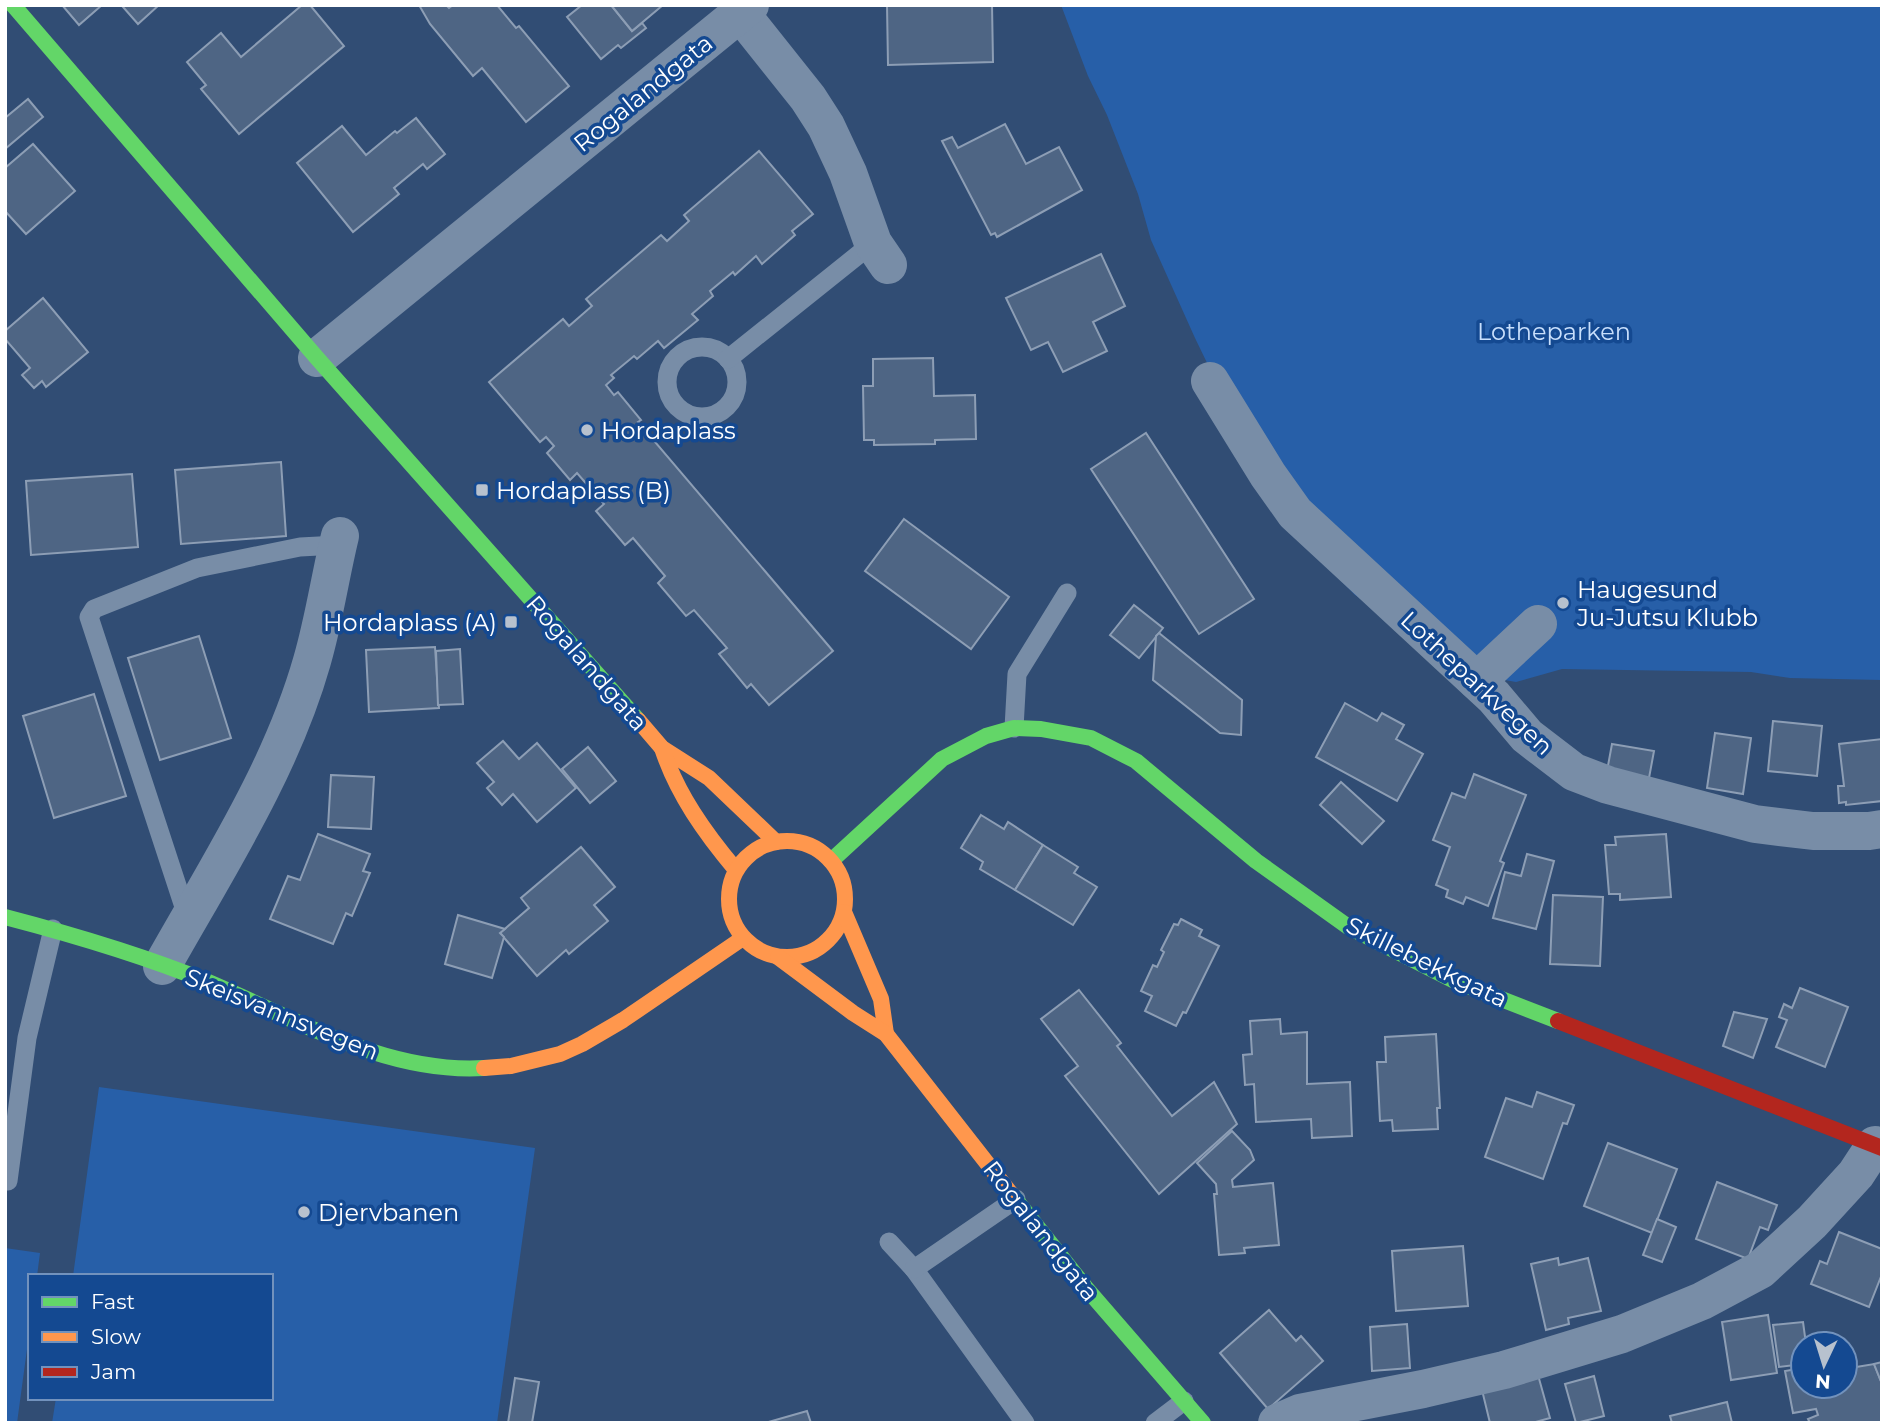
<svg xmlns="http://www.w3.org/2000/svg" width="1887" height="1428" font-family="Montserrat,sans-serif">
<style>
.green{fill:#275fa8}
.building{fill:#4e6584;stroke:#8d9eb5;stroke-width:2}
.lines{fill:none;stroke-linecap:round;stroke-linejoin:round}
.lane{stroke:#788da7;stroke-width:19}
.street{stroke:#788da7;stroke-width:38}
.fast{stroke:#63d668;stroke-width:16}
.slow{stroke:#ff974d;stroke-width:16}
.jam{stroke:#b3261e;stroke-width:16}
.poi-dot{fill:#b7c1ce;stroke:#144991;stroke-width:2.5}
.labels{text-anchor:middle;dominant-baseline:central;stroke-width:7;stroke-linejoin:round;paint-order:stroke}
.street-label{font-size:24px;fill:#fff;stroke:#144991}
.park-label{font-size:24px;fill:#c8dffc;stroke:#144991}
.poi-label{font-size:24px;fill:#fff;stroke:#144991;text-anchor:start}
</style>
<rect width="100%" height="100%" fill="#314d74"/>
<!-- green -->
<g class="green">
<path d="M1061,5H1882V680L1790,678L1751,672L1562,669L1516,682L1477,675L1355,595L1284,522L1195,338L1151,240L1138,194L1107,115L1088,76Z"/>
<path d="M99,1087L535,1148L497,1423H52L56,1398H271V1276H73Z"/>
<path d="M5,1248L40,1253L37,1276H30V1327L17,1423H5Z"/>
</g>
<!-- building -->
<g class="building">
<path d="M62,5H102L79,25Z"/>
<path d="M125,5H159L138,24L123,7Z"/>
<path d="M302,5H310L344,46L239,134L201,89L206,85L187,62L221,33L241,57Z"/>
<path d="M419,5H446L449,8L453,5H497L516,28L519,26L569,86L526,122L482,68L473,76L430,24Z"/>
<path d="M582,5H611L632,31L642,23L646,28L621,48L618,45L601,59L567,17Z"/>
<path d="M611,5H663L632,31Z"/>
<path d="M887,5H992L993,62L888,65Z"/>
<path d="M28,99L43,117L5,149V118Z"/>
<path d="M416,118L445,154L427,169L423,164L394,188L399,194L353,232L297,163L342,126L366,155L395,131L397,133Z"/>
<path d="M1005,124L1026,164L1059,147L1082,190L997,237L995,233L991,235L942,141L952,137L958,148Z"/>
<path d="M33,144L75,191L26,234L5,211V168Z"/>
<path d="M759,151L813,214L792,231L795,235L762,264L756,256L735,275L733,272L710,291L713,296L692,314L698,320L664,348L658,341L637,359L634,356L611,375L614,378L606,385L614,395L618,392L641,420L638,422L833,651L769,705L751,684L747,688L719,654L727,648L694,610L686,616L658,583L665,576L633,538L625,545L596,511L604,504L577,473L570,480L547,453L554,446L546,437L540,442L489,382L563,319L569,326L592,306L586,299L661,235L667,241L689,221L684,215Z"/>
<path d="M1101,254L1125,306L1093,322L1107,351L1063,372L1048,342L1031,350L1006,298Z"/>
<path d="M43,298L88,352L46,387L42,381L34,388L22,375L30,368L5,339V331Z"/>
<path d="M933,358L934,396L975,395L976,439L935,440V444L874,445V440H864L863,386H873V359Z"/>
<path d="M1146,433L1254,599L1199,634L1091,469Z"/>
<path d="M281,462L286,536L181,544L175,470Z"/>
<path d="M132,474L138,547L31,555L26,481Z"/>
<path d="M904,519L1009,597L971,649L865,571Z"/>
<path d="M1134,605L1163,628L1139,658L1110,635Z"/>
<path d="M1159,633L1242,700L1241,735L1220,733L1153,680L1156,636Z"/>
<path d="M199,636L231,738L160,760L128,658Z"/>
<path d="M435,647L439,708L369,712L366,650Z"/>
<path d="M460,649L463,704L438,705L436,651Z"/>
<path d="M94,694L126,796L54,818L23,716Z"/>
<path d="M1345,703L1377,721L1382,713L1404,725L1396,739L1423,754L1397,801L1316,757Z"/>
<path d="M1773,721L1822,726L1817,776L1768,771Z"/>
<path d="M1715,733L1751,738L1743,794L1707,788Z"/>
<path d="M1882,739V801L1846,805V802L1839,803L1838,786H1844L1839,744Z"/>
<path d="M503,741L519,759L537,743L576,788L537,822L513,794L502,805L487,788L494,782L477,763Z"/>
<path d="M1612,744L1654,751L1649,778L1607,771Z"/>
<path d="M588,747L616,781L590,803L562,769Z"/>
<path d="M1474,774L1526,795L1500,861L1504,863L1488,906L1466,897L1463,904L1446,897L1448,890L1436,885L1450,847L1433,840L1452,793L1465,798Z"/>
<path d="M331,775L374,777L371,829L328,827Z"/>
<path d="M1341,782L1384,821L1362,844L1320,805Z"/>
<path d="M981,815L1004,829L1008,822L1043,845L1015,890L980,869L983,862L961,848Z"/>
<path d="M318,834L370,854L363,871L370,873L352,916L346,913L333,944L270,919L288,876L300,880Z"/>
<path d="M1666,834L1671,897L1620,900V894H1609L1605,845H1616L1615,837Z"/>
<path d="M1043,845L1078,867L1074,873L1097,887L1073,925L1015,890Z"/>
<path d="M581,847L615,887L594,905L608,921L569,954L566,950L537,976L500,933L529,908L521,898Z"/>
<path d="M1527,854L1554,861L1536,929L1493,918L1505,872L1521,876Z"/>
<path d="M1553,895L1603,897L1600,966L1550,964Z"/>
<path d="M458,915L505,929L500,933L504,937L492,978L445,964Z"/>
<path d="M1181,919L1202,930L1199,936L1219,946L1186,1013L1183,1012L1176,1026L1145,1011L1152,996L1141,991L1153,965L1157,967L1164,952L1161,950L1174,924L1178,925Z"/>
<path d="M1800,988L1848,1007L1825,1067L1776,1047L1787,1020L1779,1017L1784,1004L1792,1008Z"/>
<path d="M1079,990L1121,1043L1117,1046L1172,1116L1214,1082L1237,1124L1159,1194L1065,1076L1078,1066L1041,1019Z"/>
<path d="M1734,1012L1767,1019L1753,1058L1723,1046Z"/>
<path d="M1280,1019L1281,1034L1307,1032V1084L1350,1082L1352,1136L1312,1138L1311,1119L1256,1122L1254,1084L1245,1085L1243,1055L1252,1054L1250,1021Z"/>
<path d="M1436,1034L1440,1108H1437L1438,1129L1393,1131L1392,1120L1380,1121L1377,1062H1386L1385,1037Z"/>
<path d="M1537,1092L1574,1105L1567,1124L1563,1123L1543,1179L1485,1157L1506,1098L1532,1107Z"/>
<path d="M1232,1131L1250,1150L1254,1160L1232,1180L1233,1187L1273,1183L1279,1245L1244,1248L1245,1253L1219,1255L1214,1194H1217L1216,1184L1197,1163Z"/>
<path d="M1608,1143L1677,1169L1652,1233L1584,1206Z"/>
<path d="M1717,1182L1777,1205L1768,1230L1760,1227L1748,1259L1696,1239Z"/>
<path d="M1657,1219L1676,1227L1662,1262L1643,1255Z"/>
<path d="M1839,1232L1882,1249V1274L1869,1307L1811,1284L1820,1261L1827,1264Z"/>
<path d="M1463,1246L1468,1306L1396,1311L1392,1251Z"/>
<path d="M1558,1258L1559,1265L1588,1258L1601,1311L1568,1318L1569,1324L1546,1330L1531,1264Z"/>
<path d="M1269,1310L1296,1341L1301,1336L1323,1361L1268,1409L1220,1353Z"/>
<path d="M1768,1315L1777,1373L1731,1380L1722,1322Z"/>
<path d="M1803,1322L1806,1344H1803V1364L1779,1367L1773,1325Z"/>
<path d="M1407,1324L1410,1368L1372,1371L1370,1327Z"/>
<path d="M1845,1361H1850V1368L1874,1364L1882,1384V1423H1810L1808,1419L1818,1415L1816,1409L1793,1413L1785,1371L1803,1368V1386H1845Z"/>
<path d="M1882,1362V1384L1874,1364Z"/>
<path d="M1538,1375L1550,1418L1532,1423H1490L1482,1390Z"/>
<path d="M1594,1376L1604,1416L1576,1423L1565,1384Z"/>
<path d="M515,1378L539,1382L532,1423H508Z"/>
<path d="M1727,1402L1732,1423H1672L1670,1416Z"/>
<path d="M807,1411L811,1423H765Z"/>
</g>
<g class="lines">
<!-- lane -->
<g class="lane">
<circle cx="702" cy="382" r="35"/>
<path d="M728,359L873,243"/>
<path d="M1014,728L1017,674L1067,593"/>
<path d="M188,919L89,617L94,609L197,568L300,547L338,545"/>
<path d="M8,1181L27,1038L53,929"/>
<path d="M889,1242L914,1269L1025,1423"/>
<path d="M914,1269L1016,1199"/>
<path d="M1155,1423L1184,1401"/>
</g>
<!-- street -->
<g class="street">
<path d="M741,14L808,98L826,126L848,173L873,243L888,265"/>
<path d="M317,358L750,5"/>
<path d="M1210,381L1268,475L1295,513L1494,697L1527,736L1574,772L1608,785L1755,824L1813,831H1869L1882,829"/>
<path d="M1477,681L1538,624"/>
<path d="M162,966C217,868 281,770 312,661C324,620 330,577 340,536"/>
<path d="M1277,1423L1300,1413L1423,1389L1504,1370L1622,1334L1702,1301L1760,1270L1812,1222L1856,1174L1875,1145"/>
</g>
<!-- fast -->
<g class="fast">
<path d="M13,5L317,358L638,720"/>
<path d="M831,861L942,759L986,736L1014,728L1041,729L1091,738L1136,761L1256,861L1347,926L1455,981L1558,1021"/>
<path d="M5,917C74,935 142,955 208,982C296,1019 386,1074 484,1068"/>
<path d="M1012,1195L1086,1288L1203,1423"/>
</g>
<!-- slow -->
<g class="slow">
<path d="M638,720L662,748L709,778L776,842"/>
<path d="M662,748C677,794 705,833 736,870"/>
<circle cx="787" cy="899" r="58"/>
<path d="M844,912L881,999L886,1034"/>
<path d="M778,957L853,1013L886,1034L1012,1195"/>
<path d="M484,1068L511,1066L560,1054L582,1044L623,1020L743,938"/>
</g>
<!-- jam -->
<path class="jam" d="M1558,1021L1882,1148"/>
</g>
<!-- markers -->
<g class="poi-dot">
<circle cx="587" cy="430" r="7"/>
<rect x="475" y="483" width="14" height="14" rx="3.5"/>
<circle cx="1563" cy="603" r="7"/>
<rect x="504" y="615" width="14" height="14" rx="3.5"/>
<circle cx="304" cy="1212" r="7"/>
</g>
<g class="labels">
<!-- street labels -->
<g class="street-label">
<text transform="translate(643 93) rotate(-39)">Rogalandgata</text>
<text transform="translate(587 663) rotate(49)">Rogalandgata</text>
<text transform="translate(1477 683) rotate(43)">Lotheparkvegen</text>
<text transform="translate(1427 962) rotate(26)">Skillebekkgata</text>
<text transform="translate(282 1014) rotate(22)">Skeisvannsvegen</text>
<text transform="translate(1041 1231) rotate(52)">Rogalandgata</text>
</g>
<!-- park labels -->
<g class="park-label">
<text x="1554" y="331">Lotheparken</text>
</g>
<!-- poi labels -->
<g class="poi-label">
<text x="601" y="430">Hordaplass</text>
<text x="496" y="490">Hordaplass (B)</text>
<text x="1577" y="589">Haugesund<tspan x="1577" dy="28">Ju-Jutsu Klubb</tspan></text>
<text x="497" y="622" text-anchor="end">Hordaplass (A)</text>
<text x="318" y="1212">Djervbanen</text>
</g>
</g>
<!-- border -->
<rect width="1887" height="1428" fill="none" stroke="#ffffff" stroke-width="14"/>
<!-- legend -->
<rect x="28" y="1274" width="245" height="126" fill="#144991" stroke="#7292bd" stroke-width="2"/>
<rect x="42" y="1297" width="35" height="10" fill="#63d668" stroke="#7292bd" stroke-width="2"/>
<text x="91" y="1309" font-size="21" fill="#ffffff">Fast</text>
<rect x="42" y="1332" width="35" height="10" fill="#ff974d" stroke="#7292bd" stroke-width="2"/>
<text x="91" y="1344" font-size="21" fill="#ffffff">Slow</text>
<rect x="42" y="1367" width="35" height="10" fill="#b3261e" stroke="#7292bd" stroke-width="2"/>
<text x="91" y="1379" font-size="21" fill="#ffffff">Jam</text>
<!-- north arrow -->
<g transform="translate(1824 1365) rotate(184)"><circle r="33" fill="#144991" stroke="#7292bd" stroke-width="2"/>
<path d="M0-5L12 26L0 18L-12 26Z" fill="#b7c1ce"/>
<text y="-10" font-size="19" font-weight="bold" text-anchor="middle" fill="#ffffff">N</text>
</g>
</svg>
